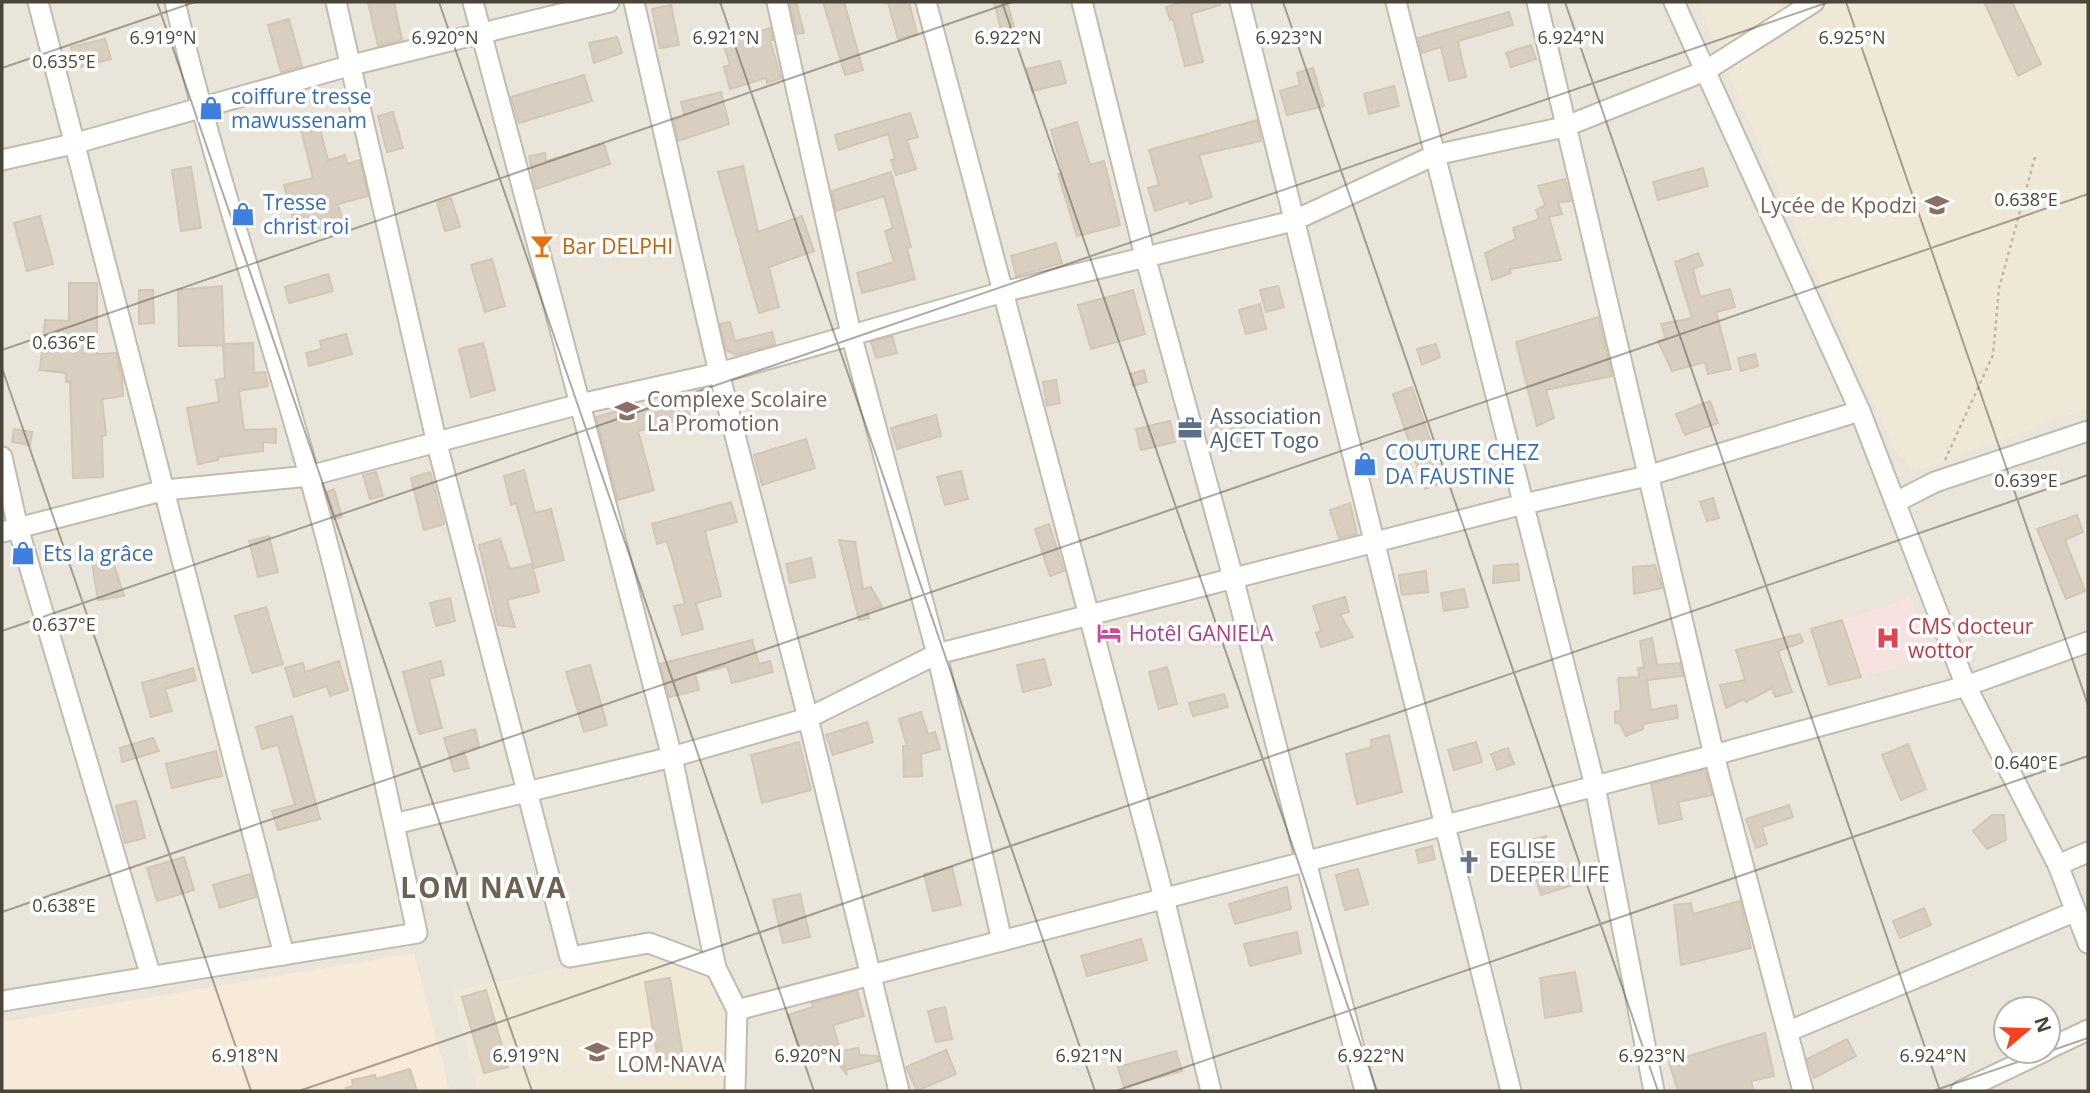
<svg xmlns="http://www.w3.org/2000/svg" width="2090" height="1093" font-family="'Open Sans',sans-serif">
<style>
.residential{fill:#eae5da;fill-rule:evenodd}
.commercial{fill:#f7ead8}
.education{fill:#efe8d6}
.medical{fill:#f6e3e0}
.building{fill:#d8cfc1;stroke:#d3c7b4;stroke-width:2}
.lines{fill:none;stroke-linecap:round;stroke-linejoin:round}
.minor-casing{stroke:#c2bbae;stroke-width:23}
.path{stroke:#c4b79f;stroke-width:2.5;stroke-dasharray:3.5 3.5;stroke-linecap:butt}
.minor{stroke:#fff;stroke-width:19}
.ticks{fill:none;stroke:#4b4439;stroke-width:2;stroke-opacity:0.45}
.labels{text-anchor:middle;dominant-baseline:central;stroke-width:7;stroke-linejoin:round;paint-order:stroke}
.shop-label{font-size:21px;fill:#366cbe;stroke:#fff;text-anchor:start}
.education-label{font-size:21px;fill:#785e54;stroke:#fff;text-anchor:start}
.food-label{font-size:21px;fill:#c56008;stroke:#fff;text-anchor:start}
.service-label{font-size:21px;fill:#4e5e75;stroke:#fff;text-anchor:start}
.health-label{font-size:21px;fill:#be3a42;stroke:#fff;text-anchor:start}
.hotel-label{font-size:21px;fill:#b23c85;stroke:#fff;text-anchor:start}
.worship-label{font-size:21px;fill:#5b616d;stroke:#fff;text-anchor:start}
.district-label{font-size:28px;font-weight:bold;letter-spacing:2px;fill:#6e6250;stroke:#fff}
.ticks-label{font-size:18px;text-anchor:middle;fill:#4b4439;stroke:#fff;stroke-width:7;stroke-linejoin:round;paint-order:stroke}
</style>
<rect width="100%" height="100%" fill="#f6f3ec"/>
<!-- residential -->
<path class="residential" d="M2,2H2088V1091H2ZM2006,1009H2048V1051H2006Z"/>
<!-- commercial -->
<path class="commercial" d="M414,953L450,1091H2V1022Z"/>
<!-- education -->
<g class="education">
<path d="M1697,2H2088V408L1915,471L1895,452Z"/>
<path d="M641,952L709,977L728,1013L725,1091H478L452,991Z"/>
</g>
<!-- medical -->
<path class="medical" d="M1910,598L1935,657L1861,677L1842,620Z"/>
<!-- building -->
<g class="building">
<path d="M368,2H394L402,40L378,46Z"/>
<path d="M789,2H796L804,33L797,34Z"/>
<path d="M823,2H844L863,70L845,75Z"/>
<path d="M888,2H909L917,34L898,39Z"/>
<path d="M994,2H1007L1018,41L1005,45Z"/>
<path d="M1184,2H1219L1220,5L1191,14L1203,62L1185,66L1173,19L1170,20L1166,7Z"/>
<path d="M1984,2H2012L2041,64L2018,76Z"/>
<path d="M671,5L679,45L660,48L652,9Z"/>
<path d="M1509,12L1513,25L1458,41L1466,77L1449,81L1441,47L1422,53L1418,38Z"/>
<path d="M289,19L302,66L281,72L268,25Z"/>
<path d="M770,28L773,40H770L781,78L767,83L766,78L730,89L724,67L730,65L723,43Z"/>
<path d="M617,37L622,53L594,63L589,43Z"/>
<path d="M105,39L111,59L76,68L71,47Z"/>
<path d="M1531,45L1536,59L1511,67L1506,53Z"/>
<path d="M1060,61L1066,83L1032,91L1027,69Z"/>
<path d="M1313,68L1324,106L1287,115L1280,91L1300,85L1297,73Z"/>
<path d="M584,75L592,101L519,123L511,97Z"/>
<path d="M1394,86L1399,106L1369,114L1364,94Z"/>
<path d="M721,92L729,124L678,141L674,120L685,117L681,102Z"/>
<path d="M393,112L403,148L387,152L378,116Z"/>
<path d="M910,113L918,137L907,140L916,169L896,175L891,160L895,159L888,134L839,150L835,135Z"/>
<path d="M317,117L328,160L345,155L347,164L360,160L368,196L338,204L344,225L297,235L284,185L313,178L299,122Z"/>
<path d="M1257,120L1261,141L1199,155L1212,197L1190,204L1189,200L1155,211L1148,188L1159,185L1149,150Z"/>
<path d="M1077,122L1090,165L1104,161L1120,225L1077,236L1058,174L1063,172L1051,130Z"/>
<path d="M604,144L610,164L536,189L529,156L545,153L546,161Z"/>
<path d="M743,166L758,232L802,216L814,251L769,267L779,307L759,313L718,172Z"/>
<path d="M191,167L201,228L181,231L172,170Z"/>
<path d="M1703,168L1708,186L1658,200L1653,182Z"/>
<path d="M891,172L911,247L907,248L915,279L862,293L857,273L894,262L885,231L893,228L884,196L836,211L832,191Z"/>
<path d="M1565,179L1571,201L1558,202L1562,214L1549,217L1561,260L1510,269L1511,273L1492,280L1485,253L1516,239L1513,228L1539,219L1536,210L1545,205L1538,186Z"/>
<path d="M451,198L460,227L445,231L437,203Z"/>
<path d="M40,216L53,264L27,271L14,223Z"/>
<path d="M1056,243L1062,263L1016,276L1011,256Z"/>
<path d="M1698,253L1703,265L1693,269L1700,297L1730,289L1735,307L1716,312L1731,369L1708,374L1705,362L1672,371L1658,341L1666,339L1661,324L1692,318L1675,262Z"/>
<path d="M492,259L505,306L485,312L471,265Z"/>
<path d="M328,274L333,291L289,303L285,287Z"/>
<path d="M69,283H97V354L116,353L122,378L123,396L102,399L106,435L102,436L103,477L73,478L70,382H66V373L40,370L45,320L69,321Z"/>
<path d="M222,286L224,344L253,343L254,373L265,372L268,386L239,391L244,430L276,429V443L263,442V451L218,457V460L198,464L187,408L219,402L216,380L225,378L223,345L179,346L178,290Z"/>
<path d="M1278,286L1284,307L1266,312L1260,290Z"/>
<path d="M139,290H153L154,323L139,324Z"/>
<path d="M1133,290L1145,334L1091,349L1078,305Z"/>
<path d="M1260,304L1266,329L1246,334L1239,310Z"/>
<path d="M1598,317L1612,376L1546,390L1554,418L1537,426L1516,342Z"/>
<path d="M730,322L735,341L772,332L775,344L736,355L726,350L720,324Z"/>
<path d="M346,334L352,354L309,366L306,353L322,349L320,341Z"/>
<path d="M892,336L897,353L876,358L871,342Z"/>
<path d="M483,343L495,390L471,397L459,349Z"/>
<path d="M1436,344L1440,357L1422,365L1417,349Z"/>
<path d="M1755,354L1758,366L1741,371L1738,358Z"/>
<path d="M1144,370L1147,382L1133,386L1130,374Z"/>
<path d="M1056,380L1060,403L1047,406L1043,382Z"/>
<path d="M1412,387L1444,482L1425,489L1393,394Z"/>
<path d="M694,394L699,414L638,431L654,490L618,500L596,417L631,407L632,412Z"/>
<path d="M1710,401L1718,423L1685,435L1676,414Z"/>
<path d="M1247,414L1255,443L1220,454L1211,424Z"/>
<path d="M936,415L941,436L897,449L891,428Z"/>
<path d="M1170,421L1175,442L1141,450L1136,429Z"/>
<path d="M14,429L32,432L30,445L12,442Z"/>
<path d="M806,439L815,468L762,485L754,455Z"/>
<path d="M524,470L535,513L551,509L564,560L534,568L516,503L511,505L504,476Z"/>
<path d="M961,471L968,499L945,505L937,477Z"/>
<path d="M376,472L383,496L370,499L363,475Z"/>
<path d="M430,472L444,524L424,530L411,478Z"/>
<path d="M334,489L342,517L334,519L326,492Z"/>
<path d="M1713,498L1719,518L1707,521L1700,502Z"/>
<path d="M731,502L737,522L705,531L721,596L696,603L703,629L682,635L674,606L685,604L667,541L657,544L652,524Z"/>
<path d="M1350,503L1357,534L1339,538L1330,510Z"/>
<path d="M2077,515L2083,532L2065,540L2085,591L2066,599L2037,529Z"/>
<path d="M1049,524L1064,571L1050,576L1035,529Z"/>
<path d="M269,536L278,572L258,577L249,541Z"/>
<path d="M500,539L510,569L532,564L539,592L507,600L515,627L498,625L479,545Z"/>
<path d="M839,540L855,542L863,589L871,587L882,607L867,611L869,618L859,620Z"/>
<path d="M112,558L124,596L98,600L92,563Z"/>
<path d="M811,558L815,577L790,583L786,564Z"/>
<path d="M1518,564L1519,580L1493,583L1494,566Z"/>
<path d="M1655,565L1662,588L1634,594L1633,567Z"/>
<path d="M1426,571L1428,592L1402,595L1399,575Z"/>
<path d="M1464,589L1468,607L1444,611L1441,593Z"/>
<path d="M1345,597L1349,612L1340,614L1353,637L1321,647L1316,633L1321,631L1313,606Z"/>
<path d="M450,598L455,621L436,626L430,603Z"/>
<path d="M266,607L283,664L252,673L235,616Z"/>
<path d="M1842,620L1861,677L1829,685L1811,629Z"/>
<path d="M1800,634L1803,642L1778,651L1792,692L1775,697L1772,688L1746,702L1744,699L1726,708L1720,685L1745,680L1736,650Z"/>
<path d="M1652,638L1657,665L1680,663L1683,676L1647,680L1651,710L1676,705L1678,718L1643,724V729L1626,736L1620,724L1615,723V712L1621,710L1618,678L1639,677L1638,668L1644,667L1640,641Z"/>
<path d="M752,640L759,664L770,661L773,672L732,683L727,666L695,674L699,690L669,697L660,664Z"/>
<path d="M1044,659L1051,685L1023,692L1017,665Z"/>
<path d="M339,661L348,690L330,696L327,686L294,697L285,668L303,663L305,672Z"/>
<path d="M441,661L444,675L429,679L442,728L419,734L403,672Z"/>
<path d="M590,665L607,725L584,732L566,672Z"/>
<path d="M1167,667L1177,704L1159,709L1149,672Z"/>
<path d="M193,668L196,680L165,689L172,711L151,717L142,683Z"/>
<path d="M1224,694L1228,707L1193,716L1189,703Z"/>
<path d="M921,712L928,734L935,732L940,749L921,754L922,776L904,777L903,746H907L899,719Z"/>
<path d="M292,716L320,819L278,830L272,811L295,805L278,745L262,749L256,727Z"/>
<path d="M867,722L873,742L833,755L826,735Z"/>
<path d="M475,729L479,746L463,751L469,768L454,772L444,738Z"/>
<path d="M1389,735L1402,792L1357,804L1346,754L1372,747L1371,740Z"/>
<path d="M153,738L159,751L122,762L120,748Z"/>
<path d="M799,742L811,790L762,803L751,755Z"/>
<path d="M1476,742L1482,762L1454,770L1448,750Z"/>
<path d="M1908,744L1926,789L1901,800L1882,755Z"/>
<path d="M1508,748L1514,764L1497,770L1491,754Z"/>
<path d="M216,751L222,776L172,788L166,764Z"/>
<path d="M1705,770L1712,795L1678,802L1682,819L1659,824L1651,784Z"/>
<path d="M136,801L145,838L125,843L116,806Z"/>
<path d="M1789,805L1793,817L1762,827L1767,844L1756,848L1746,819Z"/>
<path d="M1992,815H2004L2006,840L1987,849L1973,831Z"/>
<path d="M1546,836L1557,872L1584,864L1589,880L1541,895L1525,842Z"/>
<path d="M1432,846L1435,859L1419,863L1416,850Z"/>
<path d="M184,857L194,890L157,901L147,868Z"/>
<path d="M952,867L961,905L933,911L924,874Z"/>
<path d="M1358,869L1368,904L1345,910L1336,875Z"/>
<path d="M250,874L256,897L220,908L213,885Z"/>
<path d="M1287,887L1291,909L1235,924L1229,904Z"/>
<path d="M800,894L810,937L783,943L773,900Z"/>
<path d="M1740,901L1751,948L1681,965L1674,905L1691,903L1693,914Z"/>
<path d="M1924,908L1931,925L1900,938L1893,921Z"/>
<path d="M1297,932L1301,953L1250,966L1244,944Z"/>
<path d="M1141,939L1147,960L1087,976L1081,956Z"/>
<path d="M1575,972L1582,1011L1545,1018L1540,978Z"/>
<path d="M670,978L683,1057L658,1060L645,982Z"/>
<path d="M486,990L508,1067L484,1073L462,997Z"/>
<path d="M857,991L864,1016L833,1025L847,1075L830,1053L803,1062L788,1015L813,1007L812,1003Z"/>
<path d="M945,1007L952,1039L936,1042L928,1011Z"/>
<path d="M1765,1033L1774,1076L1751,1081L1754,1091H1678L1669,1062Z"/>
<path d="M1847,1039L1856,1056L1814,1078L1807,1059Z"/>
<path d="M858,1048L860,1055L878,1056L879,1061L846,1070L841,1051Z"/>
<path d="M946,1050L956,1074L917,1091L906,1067Z"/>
<path d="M1176,1051L1182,1071L1124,1087L1118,1067Z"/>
<path d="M410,1069L417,1091H346V1088L353,1086L352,1080L375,1075L376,1079Z"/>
</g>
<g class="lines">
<!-- minor casing -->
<g class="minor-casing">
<g id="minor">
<path d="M38,2L284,955"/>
<path d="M336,2L437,444L570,957L649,943L716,968"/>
<path d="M473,2L580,404L719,373L1003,292L1293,221L1435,155L1396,2"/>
<path d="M634,2L719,373L808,718L899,1091"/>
<path d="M777,2L851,334L937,654L1002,941"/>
<path d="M926,2L1164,898L1211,1091"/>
<path d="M1082,2L1145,256L1234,581L1365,1091"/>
<path d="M1240,2L1511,1091"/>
<path d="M1537,2L1714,755L1803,1091"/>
<path d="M1674,2L1860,411L1966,686L2058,865L2088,943"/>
<path d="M2,160L73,144L352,65L609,2"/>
<path d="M2,457L18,528L151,977"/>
<path d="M1898,501L1935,482L2088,431"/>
<path d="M2,532L165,490L309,476L580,404L672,757L716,968L737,1010L735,1091"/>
<path d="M394,824L672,757L808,718L937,654L1524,504L1647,476L1860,411"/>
<path d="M2058,865L2088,852"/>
<path d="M2,1001L417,933C385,780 351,625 309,475C265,317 212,162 175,2"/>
<path d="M737,1010L1714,755L1966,686L2088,642"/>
<path d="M1789,1031L2074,912"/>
<path d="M2048,1049L2088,1030"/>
<path d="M1654,1091L1595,786L1435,155L1564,127L1705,71L1814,2"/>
<path d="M1961,1091L2045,1051"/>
</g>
</g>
<!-- path -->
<path class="path" d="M1945,460L1993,355L1999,288L2035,157"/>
<!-- minor -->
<use href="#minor" class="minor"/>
</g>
<!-- ticks -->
<path class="ticks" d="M157,2L532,1091M439,2L814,1091M720,2L1095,1091M1002,2L1377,1091M1283,2L1658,1091M1565,2L1940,1091M1846,2L2088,705M2,68L195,2M2,350L1012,2M2,368L251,1091M2,631L1829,2M2,912L2088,194M299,1091L2088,475M1116,1091L2088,756M1933,1091L2088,1038"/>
<!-- icons -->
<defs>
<g id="shop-bare" transform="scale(1.89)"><path d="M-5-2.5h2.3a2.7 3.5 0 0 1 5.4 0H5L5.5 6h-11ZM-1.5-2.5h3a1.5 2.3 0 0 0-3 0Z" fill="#3f7fe0" stroke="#fff" stroke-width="2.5" paint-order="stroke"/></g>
<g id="school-bare" transform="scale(1.89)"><path d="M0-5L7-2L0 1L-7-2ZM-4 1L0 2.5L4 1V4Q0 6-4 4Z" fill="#8d6e63" stroke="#fff" stroke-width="2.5" paint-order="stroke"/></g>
<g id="bar-bare" transform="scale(1.89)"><path d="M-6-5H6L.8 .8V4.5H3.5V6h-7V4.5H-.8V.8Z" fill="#e8710a" stroke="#fff" stroke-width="2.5" paint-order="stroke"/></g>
<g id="office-bare" transform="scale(1.89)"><path d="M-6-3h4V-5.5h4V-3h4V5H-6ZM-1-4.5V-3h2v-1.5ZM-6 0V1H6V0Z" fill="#5c6f8a" stroke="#fff" stroke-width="2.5" paint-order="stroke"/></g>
<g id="hotel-bare" transform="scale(1.89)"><path d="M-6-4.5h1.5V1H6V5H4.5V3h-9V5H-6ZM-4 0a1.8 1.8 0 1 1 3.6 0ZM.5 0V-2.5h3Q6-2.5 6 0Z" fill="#d1479c" stroke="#fff" stroke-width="2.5" paint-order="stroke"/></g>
<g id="hospital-bare" transform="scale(1.89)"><path d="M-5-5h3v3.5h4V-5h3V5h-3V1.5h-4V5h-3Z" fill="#e0444e" stroke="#fff" stroke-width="2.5" paint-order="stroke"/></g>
<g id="church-bare" transform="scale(1.89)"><path d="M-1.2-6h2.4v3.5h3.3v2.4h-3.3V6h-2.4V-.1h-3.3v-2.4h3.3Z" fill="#6b7280" stroke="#fff" stroke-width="2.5" paint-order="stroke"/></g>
</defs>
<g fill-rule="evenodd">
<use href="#shop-bare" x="211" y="108"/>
<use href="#school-bare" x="1937" y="205"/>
<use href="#shop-bare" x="243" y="214"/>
<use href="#bar-bare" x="542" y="246"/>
<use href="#school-bare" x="627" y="411"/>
<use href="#office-bare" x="1190" y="428"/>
<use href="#shop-bare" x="1365" y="464"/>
<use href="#shop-bare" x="23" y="553"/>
<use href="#hotel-bare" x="1109" y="633"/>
<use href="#hospital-bare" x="1888" y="638"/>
<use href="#church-bare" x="1469" y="862"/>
<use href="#school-bare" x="597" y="1052"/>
</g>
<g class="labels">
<!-- shop labels -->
<g class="shop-label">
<text x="231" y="96">coiffure tresse<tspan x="231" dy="24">mawussenam</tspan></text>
<text x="263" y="202">Tresse<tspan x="263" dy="24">christ roi</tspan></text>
<text x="1385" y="452">COUTURE CHEZ<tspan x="1385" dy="24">DA FAUSTINE</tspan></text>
<text x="43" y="553">Ets la grâce</text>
</g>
<!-- education labels -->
<g class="education-label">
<text x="1917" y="205" text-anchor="end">Lycée de Kpodzi</text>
<text x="647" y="399">Complexe Scolaire<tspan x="647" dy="24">La Promotion</tspan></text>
<text x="617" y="1040">EPP<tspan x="617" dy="24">LOM-NAVA</tspan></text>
</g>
<!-- food labels -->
<g class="food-label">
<text x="562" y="246">Bar DELPHI</text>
</g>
<!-- service labels -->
<g class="service-label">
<text x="1210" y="416">Association<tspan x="1210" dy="24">AJCET Togo</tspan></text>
</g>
<!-- health labels -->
<g class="health-label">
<text x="1908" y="626">CMS docteur<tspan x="1908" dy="24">wottor</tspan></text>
</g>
<!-- hotel labels -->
<g class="hotel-label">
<text x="1129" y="633">Hotêl GANIELA</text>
</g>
<!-- worship labels -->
<g class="worship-label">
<text x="1489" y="850">EGLISE<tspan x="1489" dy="24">DEEPER LIFE</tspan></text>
</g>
<!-- district labels -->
<g class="district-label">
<text x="484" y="887">LOM NAVA</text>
</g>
</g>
<g class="ticks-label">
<text x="163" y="44">6.919°N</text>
<text x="726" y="44">6.921°N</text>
<text x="1008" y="44">6.922°N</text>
<text x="1571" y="44">6.924°N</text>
<text x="1852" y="44">6.925°N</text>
<text x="445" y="44">6.920°N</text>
<text x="1289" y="44">6.923°N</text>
<text x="64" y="68">0.635°E</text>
<text x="2026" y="206">0.638°E</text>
<text x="64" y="349">0.636°E</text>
<text x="2026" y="487">0.639°E</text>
<text x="64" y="631">0.637°E</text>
<text x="2026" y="769">0.640°E</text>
<text x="64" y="912">0.638°E</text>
<text x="245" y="1062">6.918°N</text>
<text x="526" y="1062">6.919°N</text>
<text x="808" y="1062">6.920°N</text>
<text x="1089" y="1062">6.921°N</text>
<text x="1371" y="1062">6.922°N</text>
<text x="1652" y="1062">6.923°N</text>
<text x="1933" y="1062">6.924°N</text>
</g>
<!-- border -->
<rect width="2090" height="1093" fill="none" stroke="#4b4439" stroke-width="7"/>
<!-- north arrow -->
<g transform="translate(2027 1030) rotate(71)"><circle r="33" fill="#ffffff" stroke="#b7b4b0" stroke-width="2"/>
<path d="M0-5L12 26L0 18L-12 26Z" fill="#fc3f1d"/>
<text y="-10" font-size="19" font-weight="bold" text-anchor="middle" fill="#4b4439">N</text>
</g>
</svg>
